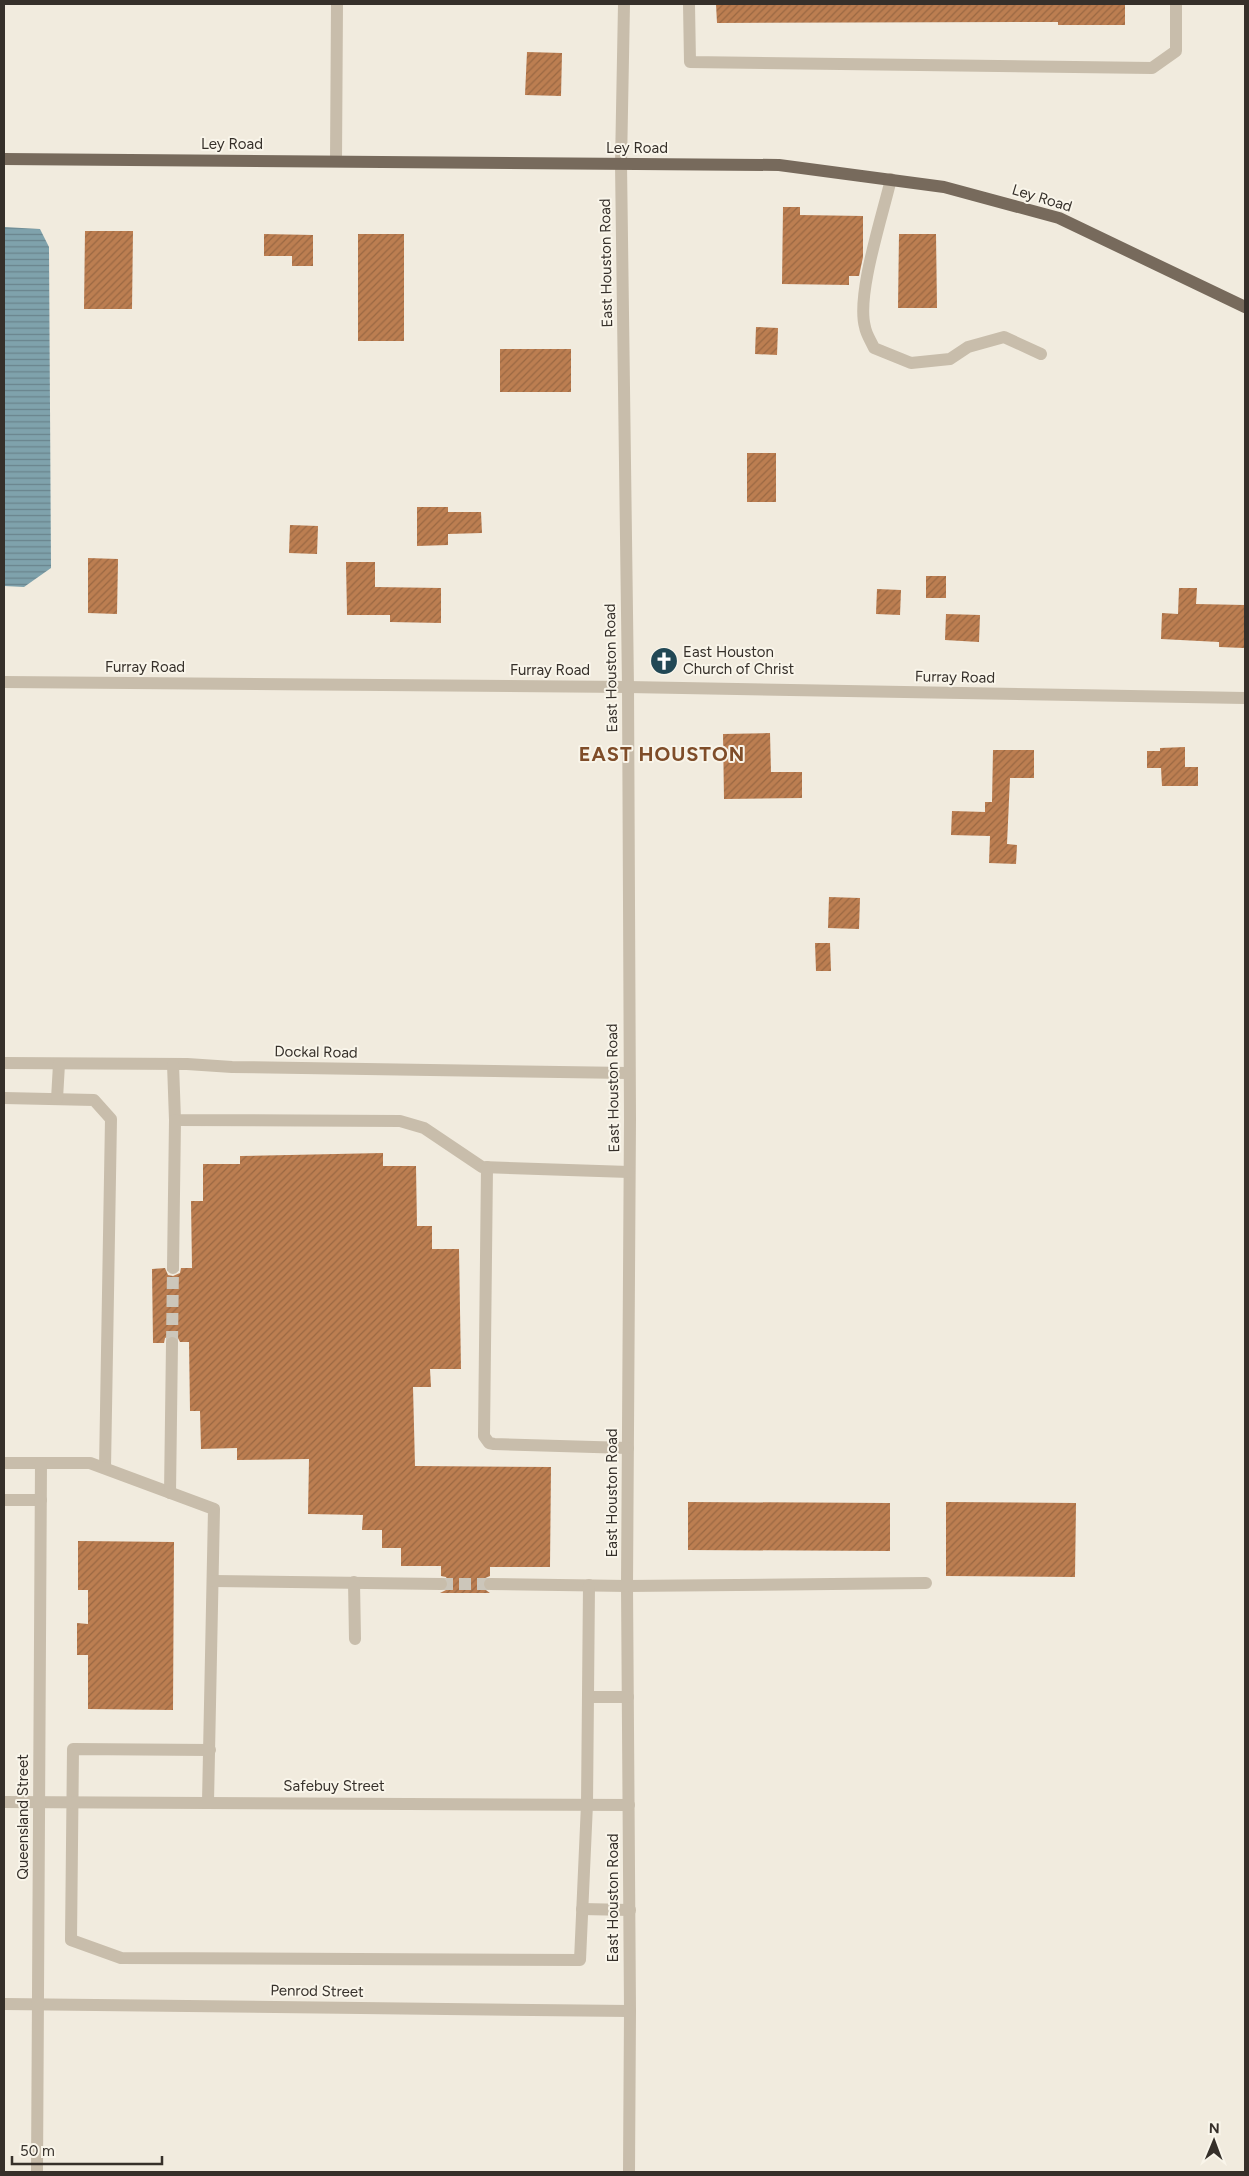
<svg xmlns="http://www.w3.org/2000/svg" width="1249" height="2176" font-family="Figtree,sans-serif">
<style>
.water{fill:url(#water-rules)}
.building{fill:url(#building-hatch)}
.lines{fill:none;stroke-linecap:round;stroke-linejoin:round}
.minor-tunnel{stroke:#ccc6ba;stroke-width:12;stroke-dasharray:12 6;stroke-linecap:butt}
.minor{stroke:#c8bdab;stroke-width:12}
.major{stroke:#776a5c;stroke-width:12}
.labels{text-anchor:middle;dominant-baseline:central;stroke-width:4;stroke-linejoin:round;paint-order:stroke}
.street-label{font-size:15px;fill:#36302a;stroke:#f9f5ea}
.poi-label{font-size:15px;fill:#36302a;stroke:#f9f5ea;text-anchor:start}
.district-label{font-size:20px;font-weight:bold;letter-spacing:1px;fill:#7f4d29;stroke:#f9f5ea}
</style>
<defs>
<pattern id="water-rules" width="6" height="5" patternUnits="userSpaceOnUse" patternTransform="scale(1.25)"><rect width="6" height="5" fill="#7fa2ac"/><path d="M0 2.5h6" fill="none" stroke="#69848c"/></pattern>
<pattern id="building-hatch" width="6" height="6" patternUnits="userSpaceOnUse" patternTransform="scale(1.25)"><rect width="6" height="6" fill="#bc7e51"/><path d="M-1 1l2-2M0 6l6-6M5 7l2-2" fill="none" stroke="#9a6843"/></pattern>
</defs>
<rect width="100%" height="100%" fill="#f1ebde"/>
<!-- water -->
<path class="water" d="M4,227L40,229L49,247L51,568L24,587L4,586Z"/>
<!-- building -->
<g class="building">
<path d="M716,4H1125V25H1058V22L717,23Z"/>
<path d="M527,52L562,53L561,96L525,95Z"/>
<path d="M783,207H800V215L863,216V257L859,276H849V285L782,284Z"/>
<path d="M85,231H133L132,309H84Z"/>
<path d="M264,234L313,235V266H292V256H264Z"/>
<rect x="358" y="234" width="46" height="107"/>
<path d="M899,234H936L937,308H898Z"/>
<path d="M756,327L778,328L777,355L755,354Z"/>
<rect x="500" y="349" width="71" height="43"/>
<rect x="747" y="453" width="29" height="49"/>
<path d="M417,507H448V512H481L482,533L448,534V545L417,546Z"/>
<path d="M290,525L318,526L317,554L289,553Z"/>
<path d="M88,558L118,559L117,614L88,613Z"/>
<path d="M346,562H375V587L441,588V623L390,622V615H347Z"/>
<rect x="926" y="576" width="20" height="22"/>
<path d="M1179,588H1197L1196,604L1245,605L1244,648L1219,647V642L1161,639L1162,613L1178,614Z"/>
<path d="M877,589L901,590L900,615L876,614Z"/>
<path d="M946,614L980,615L979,642L945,640Z"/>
<path d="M770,733L771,772H802V798L724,799L723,734Z"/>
<path d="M1185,747V767H1198V786H1162L1161,768H1147V751H1160V748Z"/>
<path d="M993,750H1034V778H1010L1007,844L1017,845L1016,864L989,863L990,836L951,835L952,811L985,812V802H992Z"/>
<path d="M829,897L860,898L859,929L828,928Z"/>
<path d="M815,943H830L831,971H816Z"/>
<path d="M383,1153V1166H416L417,1226H432V1249H459L461,1369H430L431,1387H413L415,1466L551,1467L550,1567H490V1576L483,1579L482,1584L483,1588L490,1593H440L448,1589L449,1584L446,1577L441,1576V1566H401V1548H382V1530H362L363,1515L308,1514L309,1459L237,1460V1448L201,1449L200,1411H190L189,1342H180L177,1336L172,1335L165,1338L164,1343H153L152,1269L165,1268L168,1275L173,1276L180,1273L181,1268H192L191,1201H203V1164H240V1156Z"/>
<path d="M688,1502L890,1503V1551L688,1550Z"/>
<path d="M946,1502L1076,1503L1075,1577L946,1576Z"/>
<path d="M78,1541L174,1542L173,1710L88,1709V1655H77V1623L88,1624V1590H78Z"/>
</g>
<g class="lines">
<!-- minor-tunnel -->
<g class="minor-tunnel">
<path d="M172,1343L173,1268"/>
<path d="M441,1584H490"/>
</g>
<!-- minor -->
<g class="minor">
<path d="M624,4L621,164L628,687L630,1119L627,1586L630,2011L629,2172"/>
<path d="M689,4L690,62L1152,68L1176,51V4"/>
<path d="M336,161L337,4"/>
<path d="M891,179C883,214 856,295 865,327C866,334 871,341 874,348L911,363L950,359L968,347L1004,337L1041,354"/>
<path d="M4,682L628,687L1245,698"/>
<path d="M4,1063L187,1064L232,1067L628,1073"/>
<path d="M173,1064L175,1120L400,1121L424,1128L482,1167L629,1172"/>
<path d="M4,1098L94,1100L111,1119L105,1468"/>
<path d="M57,1099L59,1064"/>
<path d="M487,1167L484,1436L489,1443L494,1444L628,1448"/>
<path d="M173,1268L175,1120"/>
<path d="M4,1463H90L214,1509L208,1802"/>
<path d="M170,1493L172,1343"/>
<path d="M4,1500H41"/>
<path d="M213,1581L441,1584"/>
<path d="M354,1582L355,1639"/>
<path d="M490,1584L627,1586L926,1583"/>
<path d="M588,1697H628"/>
<path d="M210,1750L73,1749L71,1940L121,1958L580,1960L587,1804L589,1585"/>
<path d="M4,1802L629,1805"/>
<path d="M582,1909L630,1910"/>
<path d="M4,2004L630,2011"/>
<path d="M37,2172L41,1463"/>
</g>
<!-- major -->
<path class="major" d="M4,159L779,165L944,187L1059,218L1245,307"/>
</g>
<!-- icons -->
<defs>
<g id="church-disc" transform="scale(1.4375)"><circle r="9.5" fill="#224855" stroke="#f9f5ea"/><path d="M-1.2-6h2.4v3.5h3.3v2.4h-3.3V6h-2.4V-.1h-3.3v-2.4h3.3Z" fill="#fff"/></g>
</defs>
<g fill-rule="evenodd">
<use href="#church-disc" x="664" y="661"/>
</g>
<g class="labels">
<!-- street labels -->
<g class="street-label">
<text x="232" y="144">Ley Road</text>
<text x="637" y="148">Ley Road</text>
<text transform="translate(1042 198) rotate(17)">Ley Road</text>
<text transform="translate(606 263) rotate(-91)">East Houston Road</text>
<text x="145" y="667">Furray Road</text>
<text transform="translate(611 668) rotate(-91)">East Houston Road</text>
<text x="550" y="670">Furray Road</text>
<text transform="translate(955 677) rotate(1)">Furray Road</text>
<text transform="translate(316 1052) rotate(1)">Dockal Road</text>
<text transform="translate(613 1088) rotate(-91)">East Houston Road</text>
<text transform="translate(612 1493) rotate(-90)">East Houston Road</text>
<text x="334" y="1786">Safebuy Street</text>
<text transform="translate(23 1817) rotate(-90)">Queensland Street</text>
<text transform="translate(613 1898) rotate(-90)">East Houston Road</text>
<text transform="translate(317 1991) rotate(1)">Penrod Street</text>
</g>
<!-- poi labels -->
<g class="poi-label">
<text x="683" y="652">East Houston<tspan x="683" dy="17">Church of Christ</tspan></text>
</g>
<!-- district labels -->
<g class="district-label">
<text x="662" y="754">EAST HOUSTON</text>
</g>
</g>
<!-- border -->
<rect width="1249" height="2176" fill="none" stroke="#36302a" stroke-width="10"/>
<!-- north arrow -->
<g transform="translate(1214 2141) rotate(1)" stroke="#f9f5ea" stroke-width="4" paint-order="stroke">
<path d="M0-4L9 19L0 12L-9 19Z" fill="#36302a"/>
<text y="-8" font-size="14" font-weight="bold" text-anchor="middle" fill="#36302a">N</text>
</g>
<!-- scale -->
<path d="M12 2156v8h150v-8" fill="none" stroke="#36302a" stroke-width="2.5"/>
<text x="20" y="2156" font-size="15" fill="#36302a" stroke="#f9f5ea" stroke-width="4" paint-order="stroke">50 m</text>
</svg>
